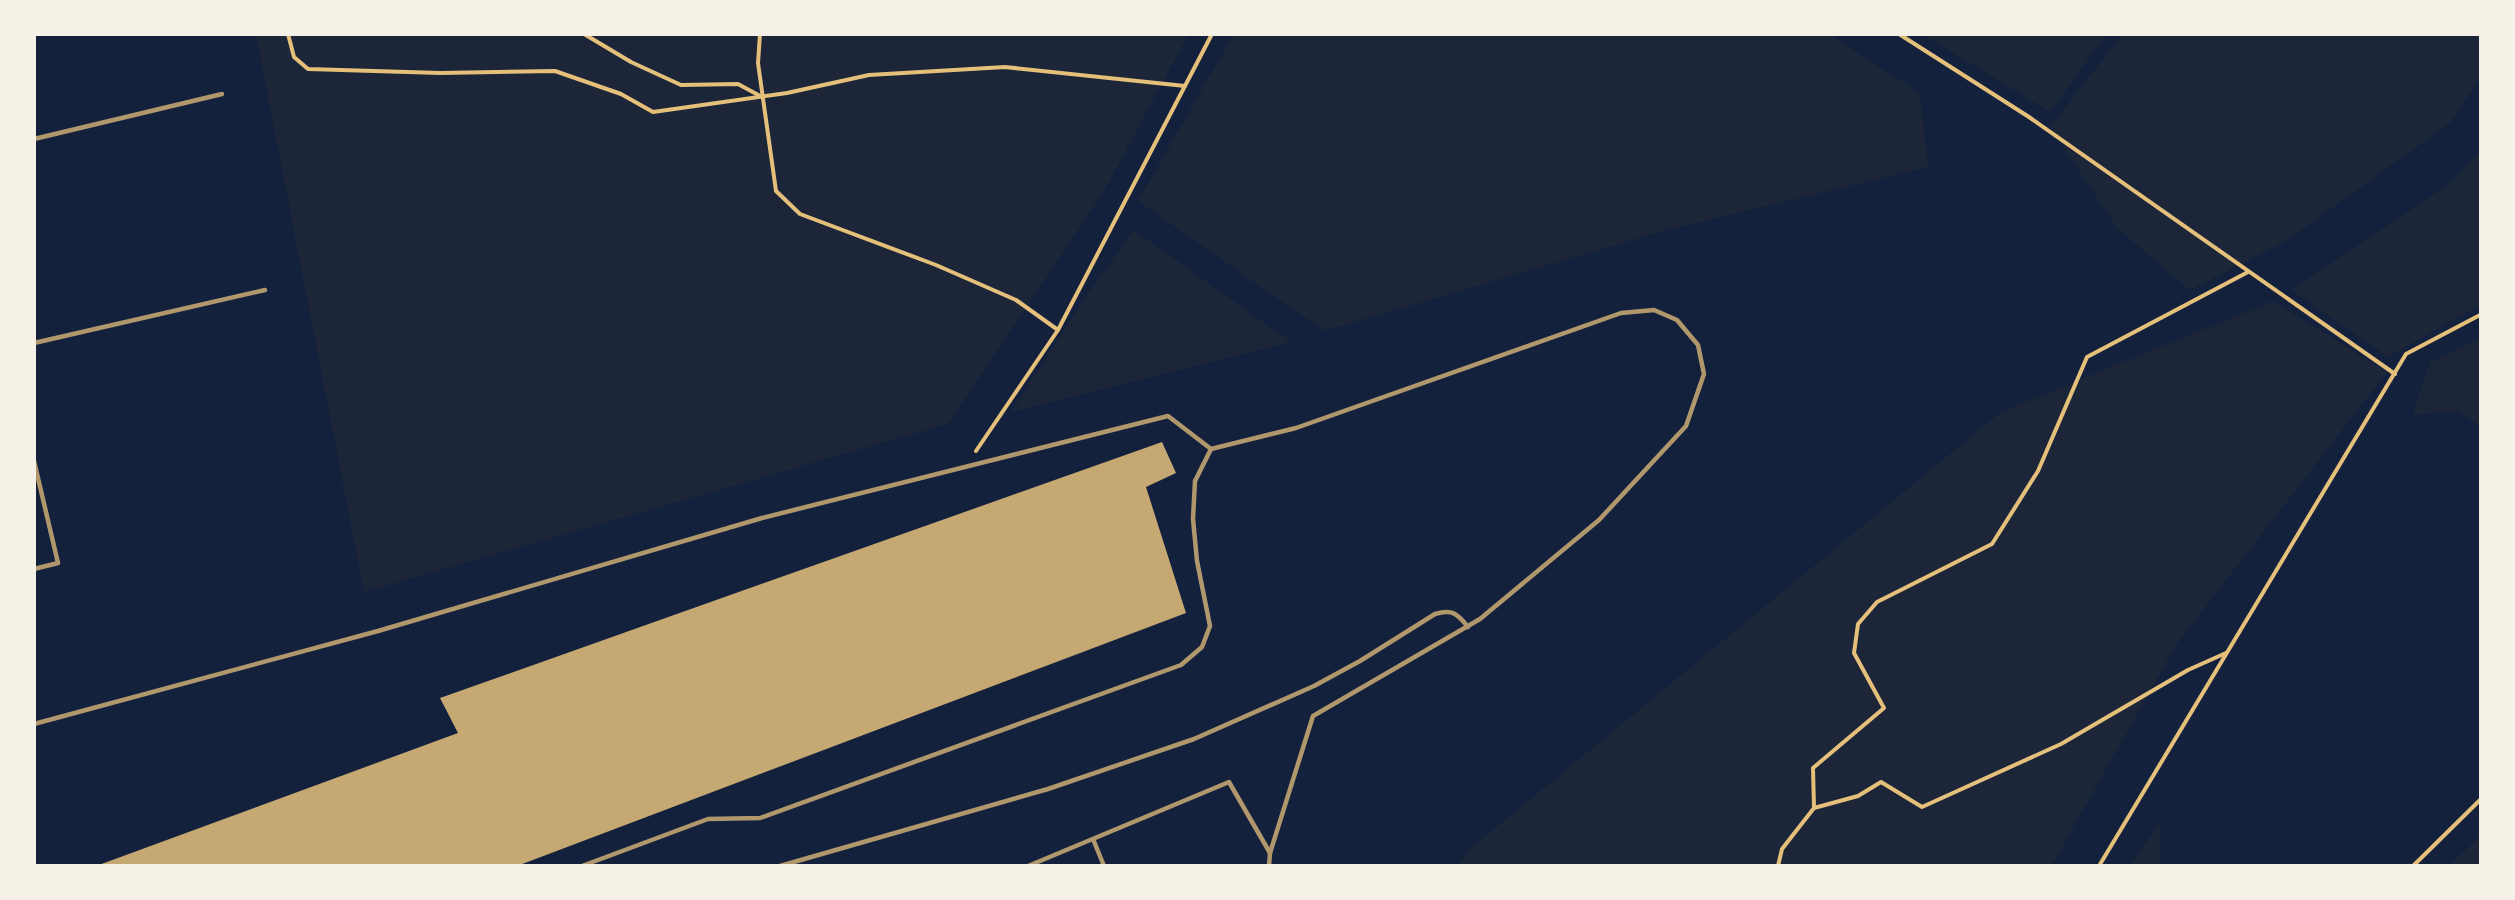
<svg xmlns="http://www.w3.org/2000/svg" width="2515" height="900" font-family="Manrope,sans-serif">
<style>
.green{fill:#1d2539}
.building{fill:#c6a872}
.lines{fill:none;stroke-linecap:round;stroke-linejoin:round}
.path{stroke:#e5c07b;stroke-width:4}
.service{stroke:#b1986c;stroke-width:4.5}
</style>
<rect width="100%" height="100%" fill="#14213d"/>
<!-- green -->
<g class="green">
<path d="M256,35H1188L1103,193L948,424L364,592Z"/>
<path d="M1233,35H1830L1920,93L1928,167L1667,230L1324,331L1138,201Z"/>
<path d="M1923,35H2106L2050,112Z"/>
<path d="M2122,35H2480V78L2450,123L2286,241L2190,290L2118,229L2050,127Z"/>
<path d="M2480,152V307L2456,318L2388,357L2291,290L2453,181Z"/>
<path d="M1134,230L1291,342L1011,412L1094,285Z"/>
<path d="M2273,301L2387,372L2176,645L2052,865L1457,866L1471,848L2001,412Z"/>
<path d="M2480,339V425L2455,411L2412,415L2430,362Z"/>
<path d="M2161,821L2160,865H2130Z"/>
<path d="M2480,836V865H2450Z"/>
</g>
<!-- building -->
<path class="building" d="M1162,442L1176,473L1146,487L1186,613L517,866H96L458,733L440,698Z"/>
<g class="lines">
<!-- path -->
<g class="path">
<path d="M288,34L294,57L308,69L440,73L555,71L621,94L653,112L787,93L869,75L1005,67L1185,86"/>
<path d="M584,34L631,62L681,85L738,84L762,97"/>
<path d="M760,34L758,63L776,191L800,214L936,265L1016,300L1058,330"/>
<path d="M1899,34L2029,117L2395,374"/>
<path d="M976,451L1058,330L1212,34"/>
<path d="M1814,808L1858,796L1881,782L1922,807L2061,744L2188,670L2226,653"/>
<path d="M1778,866L1782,849L1814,808L1813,768L1884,708L1854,653L1858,624L1877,602L1992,544L2038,471L2087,357L2248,272"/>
<path d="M2099,866L2406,354L2480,315"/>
<path d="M2413,866L2480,800"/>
</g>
<!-- service -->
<g class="service">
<path d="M34,139L222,94"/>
<path d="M34,343L265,290"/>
<path d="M34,461L58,563L34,569"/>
<path d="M34,724L378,631L762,518L1168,416L1211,449L1296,428L1621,313L1654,310L1677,320L1698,345L1704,374L1686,426L1599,520L1480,619L1313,716L1270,853L1269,866"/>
<path d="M1093,839L1104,866"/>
<path d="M582,866L708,819L760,818L1181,665L1202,647L1210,626L1197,561L1193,519L1195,481L1211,449"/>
<path d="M780,866L1048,789L1194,739L1314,686L1360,661L1435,614C1452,609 1457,613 1468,627"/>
<path d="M1028,866L1229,782L1270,853"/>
</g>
</g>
<!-- border -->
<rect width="2515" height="900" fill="none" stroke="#f6f1e7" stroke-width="72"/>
</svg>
